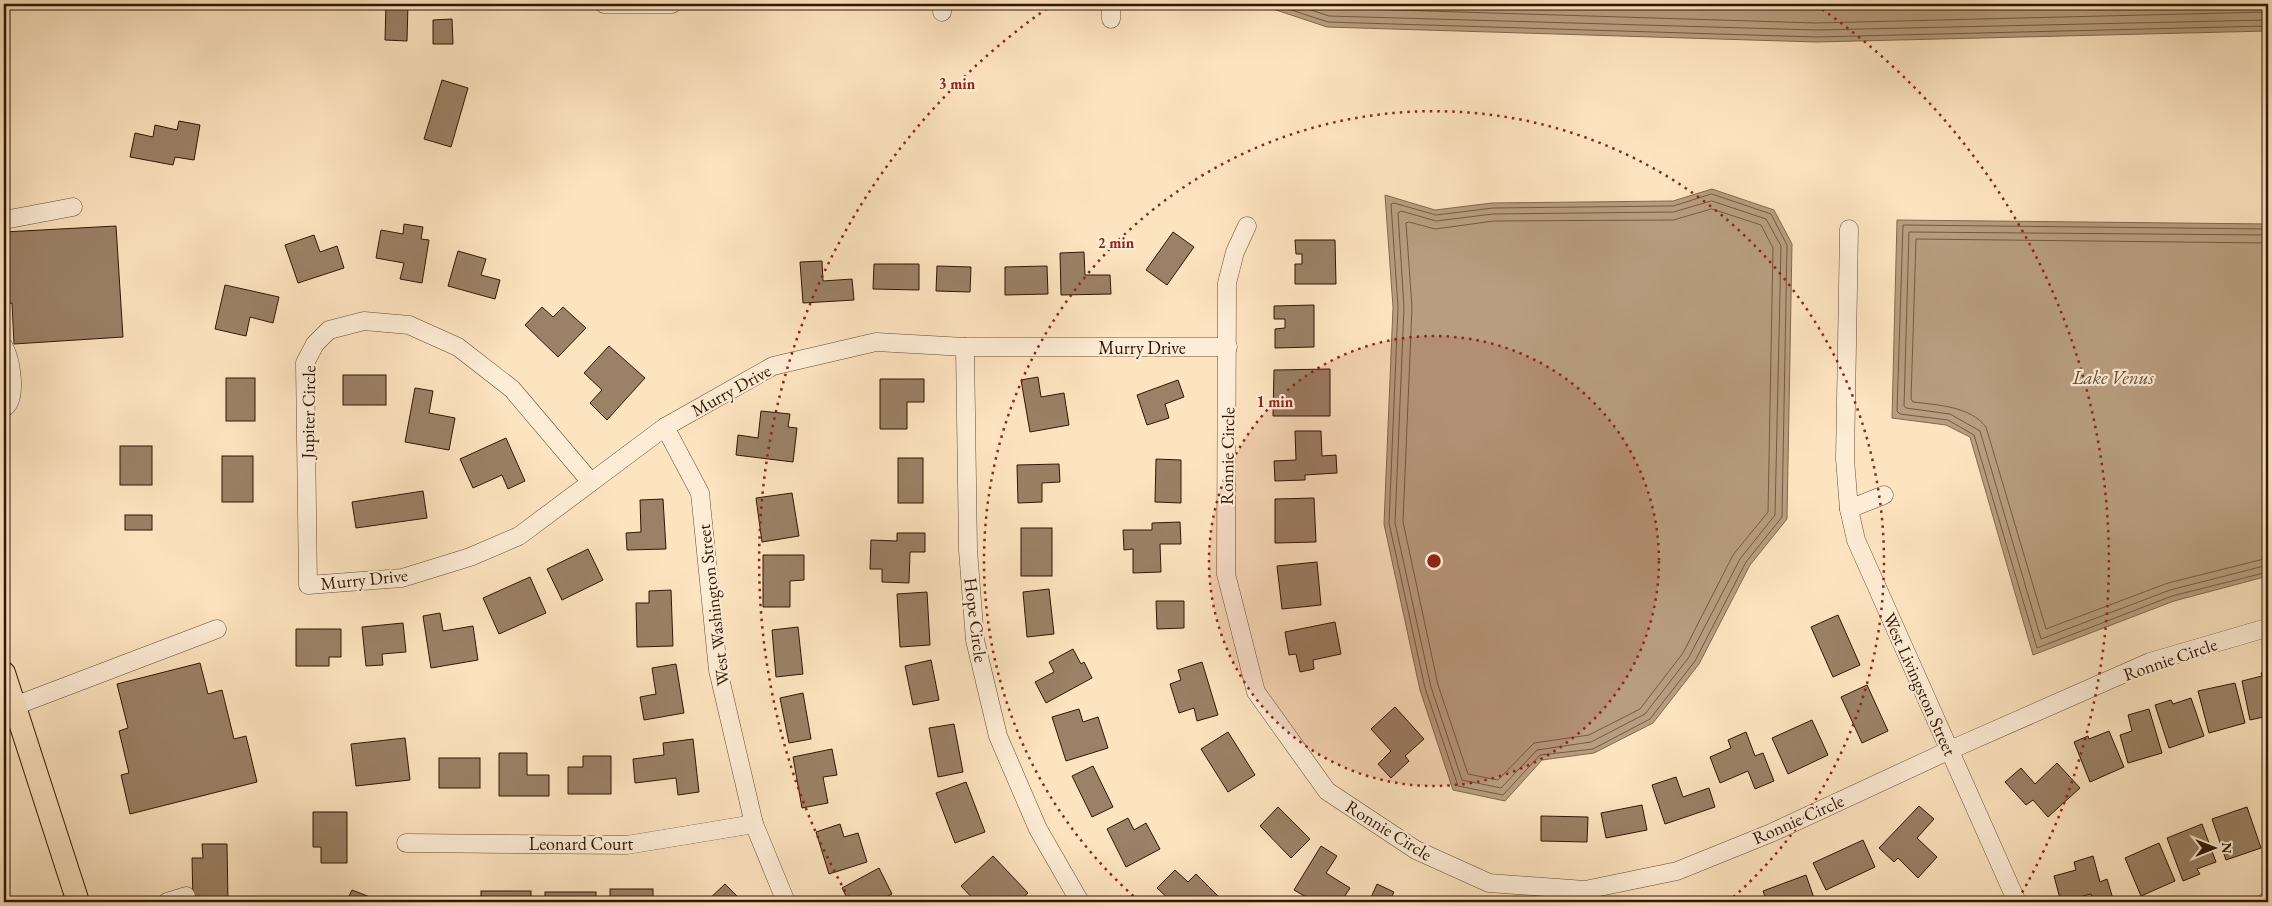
<svg xmlns="http://www.w3.org/2000/svg" width="2272" height="906" font-family="'EB Garamond',serif">
<style>
.water{fill:#b89e7f;stroke:#82684d}
.lines{fill:none;stroke-linecap:round;stroke-linejoin:round}
.shore{stroke:#745a40;stroke-width:1}
.building{fill:#9b8165;stroke:#311602}
.minor-casing{stroke:#644a32;stroke-width:19}
.major-casing{stroke:#311602;stroke-width:24}
.minor{stroke:#feedd6;stroke-width:18}
.major{stroke:#fde4c0;stroke-width:22}
.ring{fill:none;stroke:#8f2418;stroke-width:2.5;stroke-dasharray:2.5 5}
.labels{text-anchor:middle;dominant-baseline:central;stroke-width:4.5;stroke-linejoin:round;paint-order:stroke}
.street-label{font-size:18px;fill:#311602;stroke:#feedd6}
.water-label{font-size:19px;font-style:italic;fill:#674c34;stroke:#feedd6}
.centre{fill:#8f2418;stroke:#feedd6;stroke-width:2.5}
.ring-label{font-size:15px;text-anchor:middle;font-weight:bold;fill:#8f2418;stroke:#feedd6;stroke-width:4.5;stroke-linejoin:round;paint-order:stroke}
</style>
<rect width="100%" height="100%" fill="#fde4c0"/>
<filter id="stains"><feTurbulence type="fractalNoise" baseFrequency=".004" numOctaves="4"/><feColorMatrix values="0 0 0 0 .2 0 0 0 0 .09 0 0 0 0 .02 0 0 0 .5 -.17"/></filter>
<radialGradient id="worn" r=".72"><stop offset=".6" stop-color="#630" stop-opacity="0"/><stop offset="1" stop-color="#630" stop-opacity=".3"/></radialGradient>
<!-- water -->
<g class="water">
<path d="M1264,4H2268V31L1816,42L1327,27L1264,6Z"/>
<path d="M1712,189L1774,210L1792,244L1787,519L1750,565L1699,664L1653,723L1594,753L1542,760L1505,801L1453,790L1420,690L1384,524L1393,307L1385,195L1435,210L1492,203L1673,201Z"/>
<path d="M1897,220L2268,224V576L2174,601L2033,655L1970,437L1946,425L1892,418Z"/>
</g>
<g class="lines">
<!-- shore -->
<g class="shore">
<path d="M1273,4L1328,22L1816,37L2268,26"/>
<path d="M1293,4L1329,16L1816,30L2268,20"/>
<path d="M1317,4L1330,8L1816,23L2268,12"/>
<path d="M1712,194L1771,214L1787,245L1782,517L1746,562L1695,661L1650,719L1593,749L1540,755L1503,795L1458,786L1425,688L1389,523L1398,307L1391,204L1394,203L1436,215L1493,208L1673,206Z"/>
<path d="M1712,201L1766,219L1781,246L1775,515L1740,559L1689,657L1645,714L1591,742L1537,750L1501,788L1462,780L1431,687L1395,523L1404,307L1398,213L1401,211L1436,221L1493,214L1673,212Z"/>
<path d="M1712,209L1761,225L1773,248L1768,512L1733,555L1683,653L1640,709L1589,735L1534,743L1498,780L1468,774L1438,685L1403,522L1412,307L1406,223L1409,222L1435,229L1494,221L1673,220Z"/>
<path d="M2268,229L1903,225L1897,411L1900,414L1948,420L1974,435L2037,648L2172,596L2268,572"/>
<path d="M2268,235L1909,232L1904,406L1906,408L1950,414L1980,431L2041,639L2170,590L2268,565"/>
<path d="M2268,243L1916,239L1911,399L1913,402C1937,405 1970,406 1986,427L2046,629L2168,583L2268,558"/>
</g>
</g>
<!-- building -->
<g class="building">
<path d="M386,4H408L407,41L385,40Z"/>
<path d="M452,19L453,44H433V20Z"/>
<path d="M442,80L468,88L451,147L424,139Z"/>
<path d="M179,121L200,125L194,160L175,157L173,165L130,157L135,133L153,137L155,125L177,130Z"/>
<path d="M404,224L423,227L421,239L429,240L422,283L400,279L404,263L376,258L381,230L403,234Z"/>
<path d="M116,226L123,337L14,344L12,303L4,304V232Z"/>
<path d="M1173,232L1194,247L1167,285L1146,270Z"/>
<path d="M314,235L320,252L337,246L344,268L298,283L285,245Z"/>
<path d="M1295,240H1335L1336,284H1295V264H1302V254H1296Z"/>
<path d="M458,251L486,259L481,275L500,280L495,299L448,286Z"/>
<path d="M1084,252L1085,275H1110L1111,294L1061,295L1060,253Z"/>
<path d="M822,261L823,281L852,279L854,300L803,303L800,262Z"/>
<path d="M874,264H919V290L873,289Z"/>
<path d="M937,266L971,267L970,292L936,291Z"/>
<path d="M1047,266L1048,294L1005,295V267Z"/>
<path d="M225,285L279,297L273,323L250,317L246,336L215,329Z"/>
<path d="M1314,305V347L1275,348V329L1285,328V319H1274V306Z"/>
<path d="M542,307L553,317L563,307L586,328L558,357L525,325Z"/>
<path d="M609,346L645,378L607,420L590,403L602,390L584,373Z"/>
<path d="M1330,369V416H1273L1274,370Z"/>
<rect x="343" y="375" width="43" height="30"/>
<path d="M1038,377L1041,397L1064,393L1069,425L1030,432L1021,380Z"/>
<rect x="226" y="378" width="29" height="43"/>
<path d="M880,379H924V402H907V429H880Z"/>
<path d="M1178,380L1184,397L1165,404L1169,418L1147,425L1137,395Z"/>
<path d="M415,388L433,391L429,413L455,418L449,450L405,442Z"/>
<path d="M761,411L790,414L788,427L797,428L793,462L736,455L738,435L758,438Z"/>
<path d="M1295,431H1321L1322,456L1336,455L1337,473L1305,475V480L1275,481L1274,461L1296,460Z"/>
<path d="M506,438L525,481L508,489L502,475L473,488L460,459Z"/>
<rect x="120" y="446" width="32" height="39"/>
<rect x="222" y="456" width="31" height="46"/>
<rect x="898" y="458" width="25" height="45"/>
<path d="M1156,459L1181,460V503L1155,502Z"/>
<path d="M1059,464L1060,482L1042,483V502L1018,503L1017,465Z"/>
<path d="M423,491L427,518L356,528L352,502Z"/>
<path d="M792,493L799,536L762,542L756,498Z"/>
<path d="M1314,498L1316,542L1275,543V499Z"/>
<path d="M663,499L666,549L627,550L626,533L641,532L640,500Z"/>
<rect x="125" y="515" width="27" height="15"/>
<path d="M1180,522L1181,544H1160L1161,572L1133,573V549L1124,550L1123,530H1152V523Z"/>
<rect x="1021" y="528" width="31" height="48"/>
<path d="M897,533H925V552H910L909,583L882,582V569H870L871,540L897,541Z"/>
<path d="M588,549L603,580L562,600L547,569Z"/>
<path d="M763,555H804V580L790,581V607H763Z"/>
<path d="M1317,562L1321,605L1282,609L1277,566Z"/>
<path d="M530,577L546,613L499,634L483,598Z"/>
<path d="M1049,589L1054,634L1027,637L1023,592Z"/>
<path d="M671,590L673,646L637,647L636,603H649V591Z"/>
<path d="M927,592L930,645L900,647L897,594Z"/>
<path d="M1156,601H1184V628L1157,629Z"/>
<path d="M440,613L443,631L473,626L478,660L431,668L423,616Z"/>
<path d="M1838,615L1860,665L1833,677L1811,627Z"/>
<path d="M1335,622L1341,654L1313,660L1314,669L1300,672L1296,654L1289,655L1285,632Z"/>
<path d="M403,623L406,652L382,654L383,665L366,666L362,627Z"/>
<path d="M798,627L803,674L776,677L772,630Z"/>
<path d="M296,629H341V657H329V666H296Z"/>
<path d="M1073,649L1081,664L1084,662L1092,678L1046,703L1035,682L1054,672L1049,662Z"/>
<path d="M931,660L939,700L913,705L905,666Z"/>
<path d="M1202,662L1218,715L1197,721L1194,708L1179,713L1170,684L1181,680L1178,670Z"/>
<path d="M200,663L208,694L222,690L234,739L246,736L257,782L130,814L121,775L129,773L119,731L128,728L117,684Z"/>
<path d="M676,664L684,713L644,720L640,697L656,694L652,668Z"/>
<path d="M2268,671V716L2250,720L2242,681L2262,676L2261,673Z"/>
<path d="M2235,683L2245,723L2209,733L2198,691Z"/>
<path d="M1867,685L1888,731L1862,743L1841,697Z"/>
<path d="M803,693L811,739L789,743L780,698Z"/>
<path d="M2191,698L2204,736L2169,748L2155,705L2171,700L2173,704Z"/>
<path d="M1395,707L1424,739L1405,756L1409,761L1391,778L1378,764L1391,751L1371,729Z"/>
<path d="M1079,709L1083,722L1098,717L1108,748L1066,761L1052,717Z"/>
<path d="M2149,709L2162,753L2128,763L2120,735L2132,731L2128,715Z"/>
<path d="M1812,720L1828,755L1788,774L1772,738Z"/>
<path d="M954,724L963,772L938,777L929,728Z"/>
<path d="M2109,731L2124,767L2090,782L2074,742L2088,736L2089,739Z"/>
<path d="M1228,732L1255,775L1228,792L1201,749Z"/>
<path d="M1746,732L1755,756L1763,753L1774,781L1755,789L1748,771L1720,783L1710,757L1731,748L1728,740Z"/>
<path d="M405,738L410,780L356,786L351,744Z"/>
<path d="M693,739L699,792L678,795L676,778L635,783L633,759L664,755L663,743Z"/>
<path d="M832,749L837,775L823,777L828,803L802,808L793,757Z"/>
<path d="M499,753H527V775H549V796H499Z"/>
<path d="M583,756H611V794H568V767H583Z"/>
<rect x="439" y="758" width="41" height="30"/>
<path d="M2057,763L2080,788L2048,817L2033,800L2026,805L2005,782L2021,768L2035,784Z"/>
<path d="M1093,766L1113,807L1092,817L1072,776Z"/>
<path d="M1676,777L1683,797L1709,788L1715,807L1665,824L1652,785Z"/>
<path d="M966,782L985,832L955,843L936,793Z"/>
<path d="M2268,799V835L2263,800Z"/>
<path d="M1642,805L1647,830L1606,838L1601,813Z"/>
<path d="M1919,806L1934,819L1917,838L1937,857L1918,878L1898,858L1894,862L1879,848Z"/>
<path d="M1278,807L1310,839L1291,858L1260,826Z"/>
<path d="M2247,807L2261,848L2226,860L2212,819Z"/>
<path d="M313,812H347V863H321V847H313Z"/>
<path d="M1541,816L1588,817L1587,842L1541,841Z"/>
<path d="M1128,818L1134,830L1146,823L1160,849L1126,867L1107,829Z"/>
<path d="M840,824L844,837L858,833L867,862L829,874L816,832Z"/>
<path d="M2202,824L2216,862L2197,869L2200,874L2183,881L2167,838Z"/>
<path d="M1863,840L1875,867L1826,890L1813,863Z"/>
<path d="M2159,843L2175,881L2141,896L2125,858Z"/>
<path d="M202,844H227L228,902H193L192,858H203Z"/>
<path d="M1321,846L1337,856L1326,873L1350,888L1341,902H1315L1294,890Z"/>
<path d="M993,856L1028,893L1018,902H976L961,886Z"/>
<path d="M2093,856L2100,882L2107,879L2114,902H2093L2091,894L2061,902L2054,876L2076,870L2074,862Z"/>
<path d="M879,868L892,894L876,902H849L842,888Z"/>
<path d="M1175,870L1188,882L1196,874L1218,896L1212,902H1172L1157,888Z"/>
<path d="M1806,875L1814,898L1804,902H1767L1763,891Z"/>
<path d="M725,884L743,902H706Z"/>
<path d="M1377,884L1394,892L1389,902H1369Z"/>
<rect x="610" y="889" width="43" height="13"/>
<path d="M352,890L383,902H346Z"/>
<rect x="481" y="891" width="50" height="11"/>
<rect x="545" y="892" width="51" height="10"/>
</g>
<g class="lines">
<!-- minor casing -->
<g class="minor-casing">
<g id="minor">
<path d="M604,4H672"/>
<path d="M1111,4V19"/>
<path d="M942,12L943,4"/>
<path d="M4,220L73,207"/>
<path d="M1247,226L1235,252L1227,283L1226,574L1256,692L1327,791L1416,850L1489,883L1585,890L1677,871L1771,833L1950,750L2150,662L2263,629"/>
<path d="M1849,229L1845,459L1849,509L1856,540L2017,902"/>
<path d="M4,347C11,360 18,399 4,408"/>
<path d="M965,347L968,550L975,640L998,736L1038,829L1080,902"/>
<path d="M665,427L700,493L718,670L754,824L786,902"/>
<path d="M590,481L512,389L458,347L409,325L364,321L329,330L315,344L305,363L308,585L402,578L470,557L519,536L665,427L773,366L876,342L965,347H1228"/>
<path d="M1849,509L1884,495"/>
<path d="M4,710L217,629"/>
<path d="M406,843L627,845L754,824"/>
<path d="M167,902L186,896"/>
<path d="M2266,902H2268"/>
</g>
</g>
<!-- major casing -->
<g class="major-casing">
<path id="major" d="M4,673L78,902"/>
</g>
<!-- minor -->
<use href="#minor" class="minor"/>
<!-- major -->
<use href="#major" class="major"/>
</g>
<!-- distance rings -->
<circle cx="1434" cy="561" r="225" fill="#8f2418" fill-opacity=".12"/>
<g class="ring">
<circle cx="1434" cy="561" r="225"/>
<path d="M1139 901A450 450 0 1 1 1729 901"/>
<path d="M849 898A675 675 0 0 1 1052 5M1816 5A675 675 0 0 1 2019 898"/>
</g>
<g class="labels">
<!-- street labels -->
<g class="street-label">
<text x="1142" y="347">Murry Drive</text>
<text transform="translate(731 390) rotate(-29)">Murry Drive</text>
<text transform="translate(308 412) rotate(-89)">Jupiter Circle</text>
<text transform="translate(1227 456) rotate(-89)">Ronnie Circle</text>
<text transform="translate(364 579) rotate(-6)">Murry Drive</text>
<text transform="translate(713 605) rotate(-97)">West Washington Street</text>
<text transform="translate(976 620) rotate(83)">Hope Circle</text>
<text transform="translate(2170 659) rotate(-19)">Ronnie Circle</text>
<text transform="translate(1920 684) rotate(66)">West Livingston Street</text>
<text transform="translate(1798 819) rotate(-24)">Ronnie Circle</text>
<text transform="translate(1389 830) rotate(32)">Ronnie Circle</text>
<text x="581" y="843">Leonard Court</text>
</g>
<!-- water labels -->
<g class="water-label">
<text x="2113" y="377">Lake Venus</text>
</g>
</g>
<circle cx="1434" cy="561" r="8" class="centre"/>
<g class="ring-label">
<text x="957" y="89">3 min</text>
<text x="1116" y="248">2 min</text>
<text x="1275" y="407">1 min</text>
</g>
<!-- margin -->
<rect width="2272" height="906" fill="none" stroke="#fde4c0" stroke-width="20"/>
<rect x="5" y="5" width="2262" height="896" fill="none" stroke="#311602" stroke-width="2.5"/>
<rect x="10" y="10" width="2252" height="886" fill="none" stroke="#311602"/>
<!-- north arrow -->
<g transform="translate(2214 848) rotate(90)" stroke="#feedd6" stroke-width="4" paint-order="stroke">
<path d="M0-4L9 19L0 12L-9 19Z" fill="#311602"/>
<text y="-8" font-size="14" font-weight="bold" text-anchor="middle" fill="#311602">N</text>
</g>
<rect width="100%" height="100%" filter="url(#stains)"/>
<rect width="100%" height="100%" fill="url(#worn)"/>
</svg>
